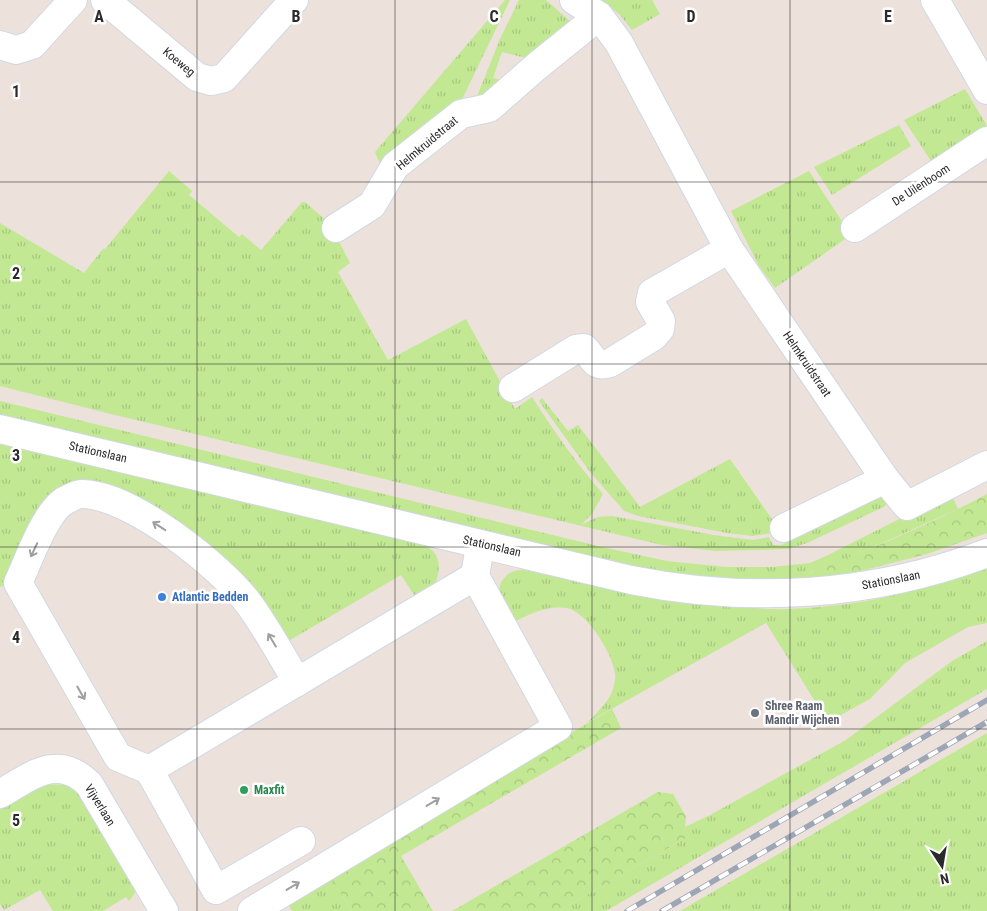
<svg xmlns="http://www.w3.org/2000/svg" width="987" height="911" font-family="'Roboto Condensed',sans-serif">
<style>
.grass{fill:url(#grass-tufts)}
.forest{fill:url(#forest-crowns)}
.lines{fill:none;stroke-linecap:round;stroke-linejoin:round}
.minor-casing{stroke:#d0d8e4;stroke-width:30}
.minor{stroke:#fff;stroke-width:28}
.rail-casing{stroke:#9da6b6;stroke-width:5.5}
.rail{stroke:#fff;stroke-width:4;stroke-dasharray:11;stroke-linecap:butt}
.oneway{stroke:#9f9f9f}
.grid{fill:none;stroke:#2a2a2a;stroke-width:1;stroke-opacity:0.55}
.shop-dot{fill:#3f7fe0;stroke:#fff;stroke-width:2}
.worship-dot{fill:#6b7280;stroke:#fff;stroke-width:2}
.leisure-dot{fill:#2e9e5b;stroke:#fff;stroke-width:2}
.labels{text-anchor:middle;dominant-baseline:central;stroke-width:5;stroke-linejoin:round;paint-order:stroke}
.street-label{font-size:12px;fill:#2a2a2a;stroke:#fff}
.shop-label{font-size:12px;font-weight:bold;fill:#366cbe;stroke:#fff;text-anchor:start}
.worship-label{font-size:12px;font-weight:bold;fill:#5b616d;stroke:#fff;text-anchor:start}
.leisure-label{font-size:12px;font-weight:bold;fill:#27864d;stroke:#fff;text-anchor:start}
.grid-label{font-size:16px;text-anchor:middle;font-weight:bold;fill:#2a2a2a;stroke:#fff;stroke-width:5;stroke-linejoin:round;paint-order:stroke}
</style>
<defs>
<pattern id="grass-tufts" width="24" height="20" patternUnits="userSpaceOnUse" patternTransform="scale(1.25)"><rect width="24" height="20" fill="#c2e893"/><path d="M3 7l-1-3M5 7V3M7 7l1-3M15 17l-1-3M17 17v-4M19 17l1-3" fill="none" stroke="#a7c77f"/></pattern>
<pattern id="forest-crowns" width="20" height="18" patternUnits="userSpaceOnUse" patternTransform="scale(1.25)"><rect width="20" height="18" fill="#c2e893"/><path d="M2 6a3 3 0 1 1 6 0M12 15a3 3 0 1 1 6 0" fill="none" stroke="#a7c77f"/></pattern>
</defs>
<rect width="100%" height="100%" fill="#ede1db"/>
<!-- grass -->
<g class="grass">
<path d="M505,0H510L455,114L382,169L375,152Z"/>
<path d="M519,0H546L571,22L526,58L502,52L493,78L513,82L472,109L500,39Z"/>
<path d="M602,0H652L660,14L632,30L619,14Z"/>
<path d="M965,89L987,126V134L935,167L904,120Z"/>
<path d="M899,125L911,146L832,195L814,167Z"/>
<path d="M169,171L192,191L189,195L239,237L242,234L261,250L302,202H305L330,224L350,263L338,272L388,360L466,319L515,409L532,397C554,431 576,463 603,494L592,514L581,525L598,517L612,516L714,535L753,540L769,537L773,545H782L880,487L887,503L884,507L873,512L807,543L788,549L715,551L662,545L115,415L0,386V223L84,273L102,250L106,248Z"/>
<path d="M809,171L851,235L775,288L759,266L731,211Z"/>
<path d="M542,398L568,431L578,425L640,507L730,459L776,525L771,533L753,536L727,533L638,516L624,511L590,472L539,401Z"/>
<path d="M0,401L602,547L667,561L726,567H771L792,565L810,563L826,556L951,493L958,509L860,553L811,572L804,579L716,580L661,573L0,415Z"/>
<path d="M0,443L424,545C444,555 440,571 434,588L416,598L401,575L285,643L278,631L95,489L46,513L3,586L0,587Z"/>
<path d="M987,567V623L968,627L905,663L870,699L828,722L766,623L588,722C597,712 609,702 613,689C614,685 616,678 615,674C613,654 587,612 567,608C547,605 530,614 513,622C505,609 491,590 506,576C512,571 516,570 524,570C604,588 686,606 768,609C800,610 834,606 866,601C907,594 948,579 987,567Z"/>
<path d="M987,641V689L606,911H559L689,836L685,827L710,815L846,740L952,661Z"/>
<path d="M987,733V911H680Z"/>
<path d="M42,784L66,785L82,794L139,887L129,901L126,897L103,911H53L40,890L4,910L0,904V809Z"/>
<path d="M328,874L352,911H292L289,906L281,911H269Z"/>
</g>
<!-- forest -->
<g class="forest">
<path d="M987,494V533L927,554L853,573L804,579C817,564 842,560 860,553C903,535 946,516 987,494Z"/>
<path d="M612,709L621,728L401,856L433,911H352L328,874Z"/>
<path d="M658,792L673,794L686,817L685,827L689,836L559,911H452Z"/>
</g>
<g class="lines">
<!-- minor casing -->
<g class="minor-casing">
<g id="minor">
<path d="M105,0L197,77L211,81L224,78L294,0"/>
<path d="M574,0L599,16L619,43L729,249L885,479L907,506L987,465"/>
<path d="M935,0L987,90"/>
<path d="M0,45L16,50L32,45L73,0"/>
<path d="M336,228L372,205L395,166L461,114L489,108L537,66L599,16"/>
<path d="M855,228L987,141"/>
<path d="M513,388L576,349L584,348C594,357 593,369 610,363L654,336L660,329L661,321L650,302L652,293L729,249"/>
<path d="M0,429L631,580C750,604 874,596 987,553"/>
<path d="M784,528L885,479"/>
<path d="M149,770L118,757L18,583C28,562 45,513 64,501C68,499 77,494 81,494C129,493 222,567 249,604C267,629 282,656 297,682"/>
<path d="M0,794C31,776 57,753 89,784L164,911"/>
<path d="M301,841L216,890L149,770L475,576"/>
<path d="M252,911L558,727L475,576L478,558"/>
</g>
</g>
<!-- minor -->
<use href="#minor" class="minor"/>
<!-- rail casing -->
<g class="rail-casing">
<g id="rail">
<path d="M627,911L987,700"/>
<path d="M662,911L987,722"/>
</g>
</g>
<!-- rail -->
<use href="#rail" class="rail"/>
</g>
<!-- one-way arrows -->
<defs><path id="oneway-shaft" d="M-6 0H5M1.5-3L5.5 0L1.5 3" fill="none" stroke-width="1.6" stroke-linecap="round" stroke-linejoin="round" transform="scale(1.25)"/></defs>
<g class="oneway">
<use href="#oneway-shaft" transform="translate(159 526) rotate(-147)"/>
<use href="#oneway-shaft" transform="translate(34 550) rotate(115)"/>
<use href="#oneway-shaft" transform="translate(272 640) rotate(-121)"/>
<use href="#oneway-shaft" transform="translate(81 693) rotate(60)"/>
<use href="#oneway-shaft" transform="translate(433 802) rotate(-31)"/>
<use href="#oneway-shaft" transform="translate(293 886) rotate(-31)"/>
</g>
<!-- grid -->
<path class="grid" d="M197,0V911M395,0V911M592,0V911M790,0V911M0,182H987M0,364H987M0,547H987M0,729H987"/>
<!-- markers -->
<circle class="shop-dot" cx="162" cy="597" r="5"/>
<circle class="worship-dot" cx="755" cy="713" r="5"/>
<circle class="leisure-dot" cx="244" cy="790" r="5"/>
<g class="labels">
<!-- street labels -->
<g class="street-label">
<text transform="translate(179 62) rotate(40)">Koeweg</text>
<text transform="translate(427 143) rotate(-40)">Helmkruidstraat</text>
<text transform="translate(921 185) rotate(-33)">De Uilenboom</text>
<text transform="translate(807 364) rotate(56)">Helmkruidstraat</text>
<text transform="translate(98 452) rotate(13)">Stationslaan</text>
<text transform="translate(492 546) rotate(13)">Stationslaan</text>
<text transform="translate(891 580) rotate(-11)">Stationslaan</text>
<text transform="translate(100 805) rotate(58)">Vijverlaan</text>
</g>
<!-- shop labels -->
<g class="shop-label">
<text x="172" y="597">Atlantic Bedden</text>
</g>
<!-- worship labels -->
<g class="worship-label">
<text x="765" y="706">Shree Raam<tspan x="765" dy="14">Mandir Wijchen</tspan></text>
</g>
<!-- leisure labels -->
<g class="leisure-label">
<text x="254" y="790">Maxfit</text>
</g>
</g>
<g class="grid-label">
<text x="99" y="22">A</text>
<text x="296" y="22">B</text>
<text x="494" y="22">C</text>
<text x="691" y="22">D</text>
<text x="888" y="22">E</text>
<text x="16" y="97">1</text>
<text x="16" y="279">2</text>
<text x="16" y="461">3</text>
<text x="16" y="643">4</text>
<text x="16" y="826">5</text>
</g>
<!-- north arrow -->
<g transform="translate(942 866) rotate(168)" stroke="#ffffff" stroke-width="4" paint-order="stroke">
<path d="M0-4L9 19L0 12L-9 19Z" fill="#2a2a2a"/>
<text y="-8" font-size="14" font-weight="bold" text-anchor="middle" fill="#2a2a2a">N</text>
</g>
</svg>
